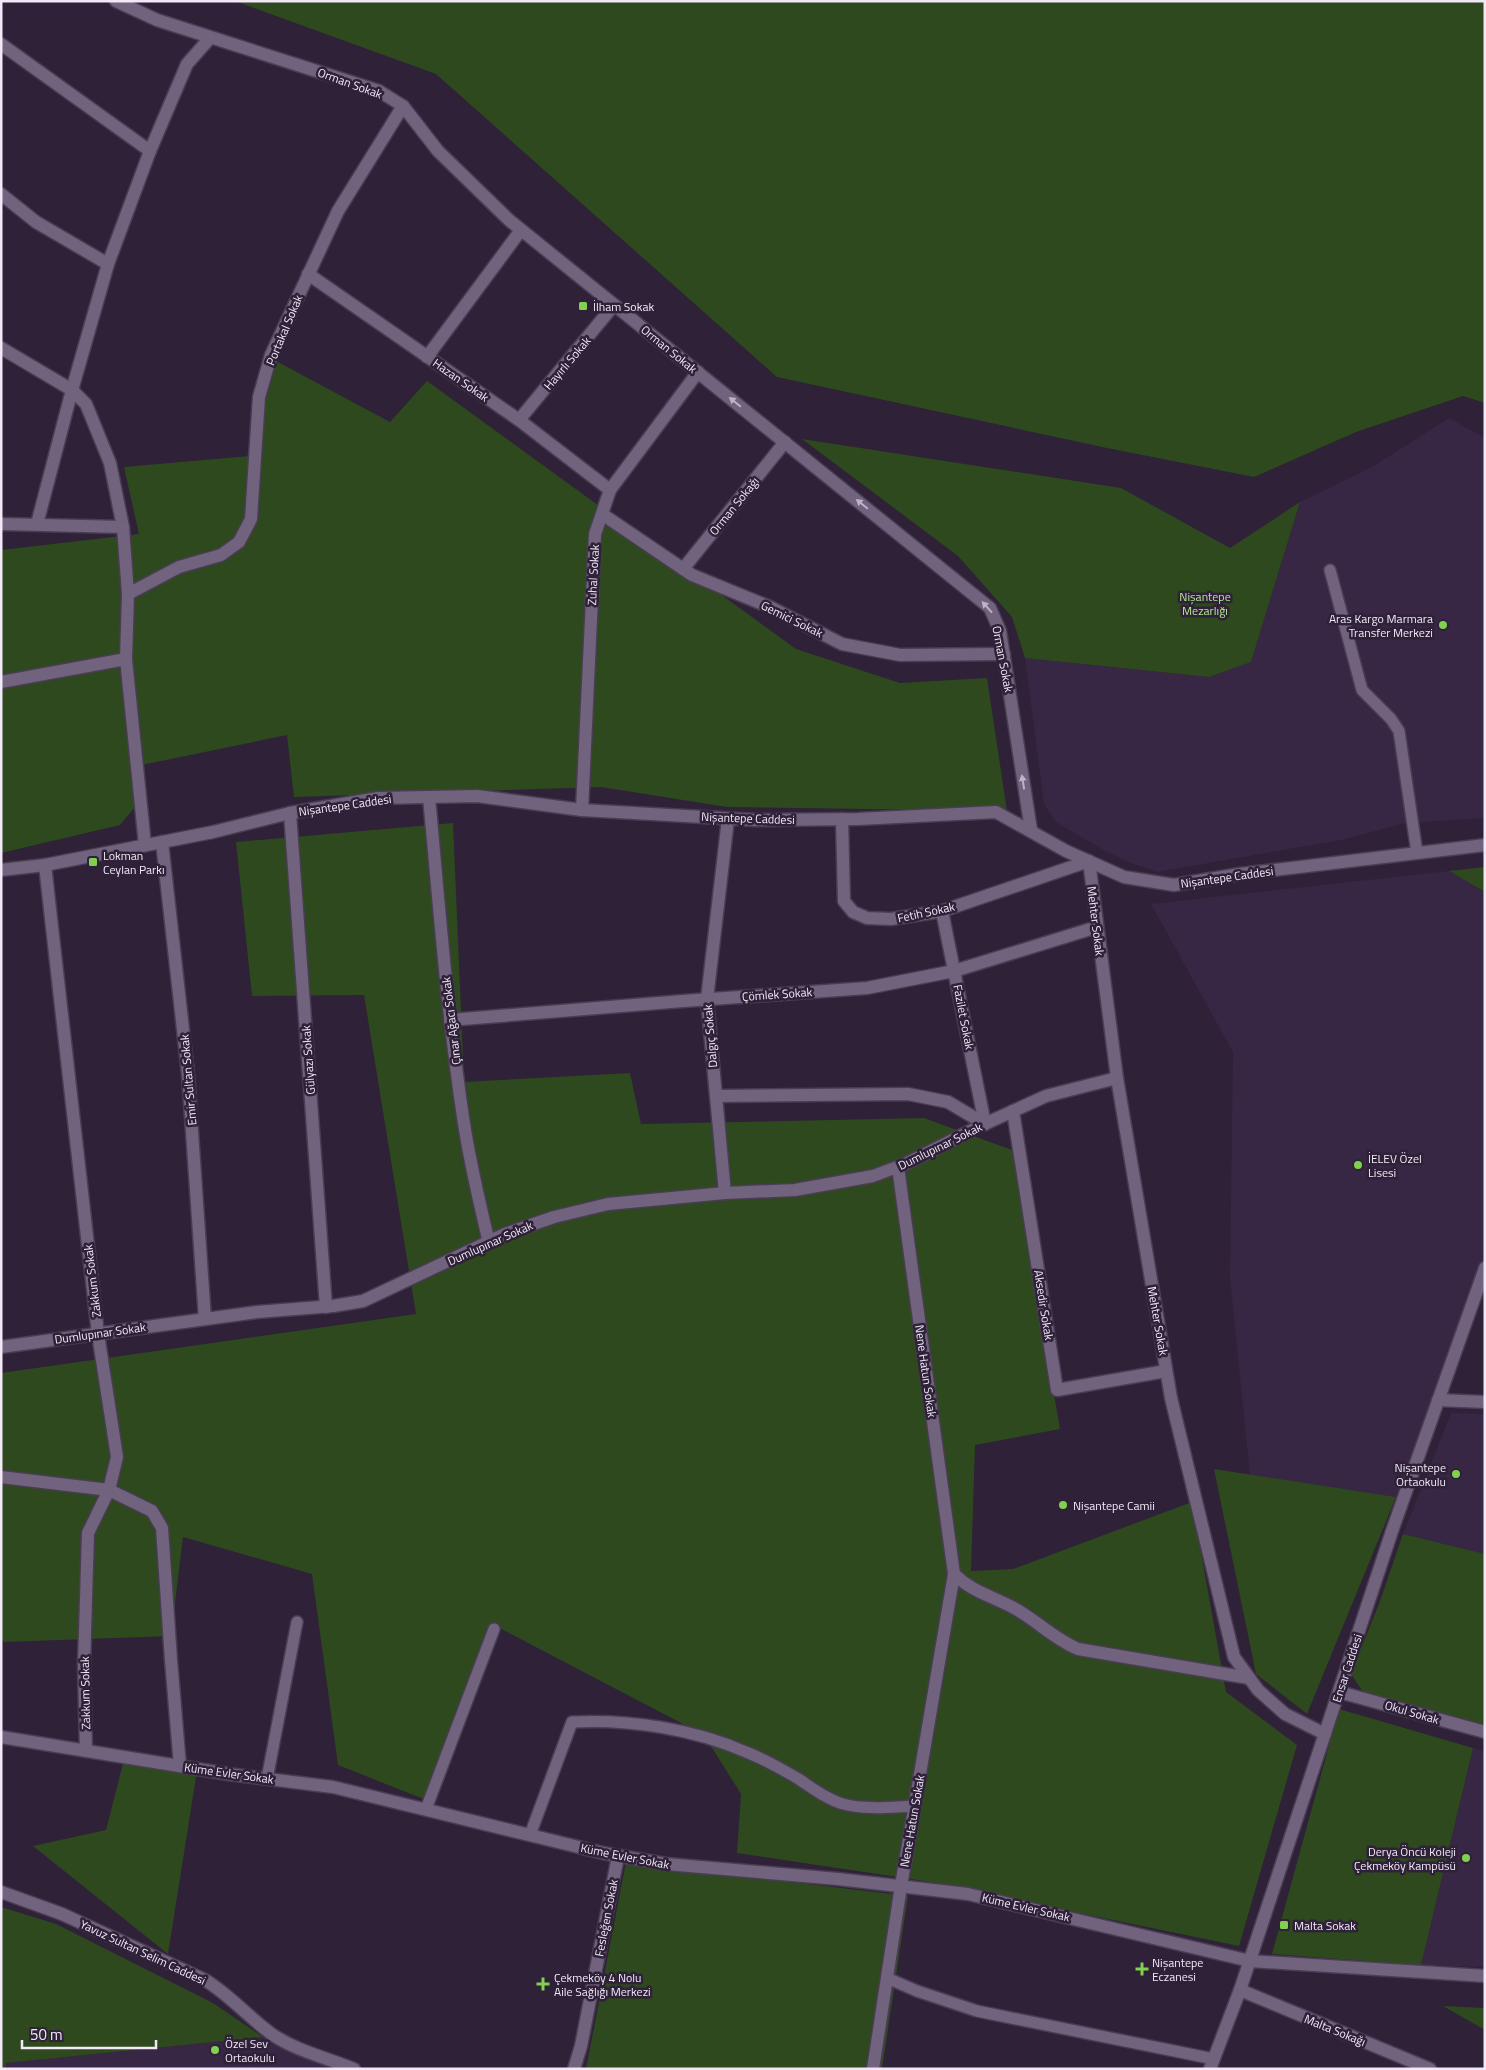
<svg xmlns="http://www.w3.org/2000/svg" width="1486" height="2070" font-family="'Titillium Web',sans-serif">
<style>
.built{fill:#382744}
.green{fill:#2e491d}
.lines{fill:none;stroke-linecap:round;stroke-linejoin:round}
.service-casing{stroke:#493d53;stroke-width:14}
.minor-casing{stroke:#493d53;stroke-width:15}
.tertiary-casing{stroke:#493d53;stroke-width:15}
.service{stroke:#71627d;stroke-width:11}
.minor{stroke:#71627d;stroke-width:12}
.tertiary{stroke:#71627d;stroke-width:12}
.oneway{fill:#beb2c7}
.poi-dot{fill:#82d04f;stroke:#2e2138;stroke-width:2}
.labels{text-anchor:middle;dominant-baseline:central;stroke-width:5;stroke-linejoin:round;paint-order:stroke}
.street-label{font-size:12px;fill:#f1e8f8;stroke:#2e2138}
.poi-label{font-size:12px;fill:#f1e8f8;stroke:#2e2138;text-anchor:start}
.park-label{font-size:12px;fill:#b0ea90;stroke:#2e2138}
</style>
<rect width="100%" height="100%" fill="#2e2138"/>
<!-- built -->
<g class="built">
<path d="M1449,418L1485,438V818L1406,823L1341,840L1157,872L1131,863L1105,851L1056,822L1044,804L1025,658L1209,677L1251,662L1300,502L1372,467Z"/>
<path d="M1449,871L1485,892V1277L1465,1340L1396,1497L1250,1475L1230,1278L1233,1052L1151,904Z"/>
<path d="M1451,1413L1485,1414V1554L1403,1534Z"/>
<path d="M1473,1748L1485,1751V1967L1421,1965Z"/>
<path d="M263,2037L342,2069H6V2063Z"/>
</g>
<!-- green -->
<g class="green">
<path d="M235,1H1485V403L1463,396L1356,432L1254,477L1107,448L777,377L436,74Z"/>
<path d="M276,361L390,422L427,381L796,649L900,683L987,678L1007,811L727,807L601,787L294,797L287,735L132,767L136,799L134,808L120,825L1,853V550L139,534L124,467L250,456Z"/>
<path d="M802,439L1121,488L1230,548L1300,502L1251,662L1209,677L1025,658L1012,617L958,556Z"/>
<path d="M453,823L464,1082L630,1073L641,1124L924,1118L1012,1150L1060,1429L975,1445L971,1571L1013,1569L1192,1502L1226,1692L1297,1745L1239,1946L924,1881L737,1853L741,1794L704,1735L492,1624L426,1800L338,1765L312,1574L183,1537L171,1636L4,1642L1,1637V1373L416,1314L364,995L252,996L236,842Z"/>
<path d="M1485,867V892L1449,871Z"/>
<path d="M1214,1469L1396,1497L1307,1714L1256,1674Z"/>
<path d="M1403,1534L1485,1554V1725L1365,1695L1351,1674L1380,1601Z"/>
<path d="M1339,1709L1473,1748L1421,1965L1272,1954Z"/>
<path d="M125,1756L197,1771L168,1954L33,1846L106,1830Z"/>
<path d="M626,1862L908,1896L882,2069H586Z"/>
<path d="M1,1907L56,1924L213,2003L263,2037L6,2063V2069H1Z"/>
<path d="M1443,2006L1485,2008V2030Z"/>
</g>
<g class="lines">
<!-- service casing -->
<g class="service-casing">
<g id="service">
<path d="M1330,570L1362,690L1391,719L1399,731L1417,853"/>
<path d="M267,1779L297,1622"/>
<path d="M426,1809L494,1629"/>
<path d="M530,1835L572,1722C629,1719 694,1729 746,1752C764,1759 780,1768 797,1778C811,1787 826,1799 843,1804C866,1810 891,1807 915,1806"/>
<path d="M887,1978L917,1991L977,2011L1214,2059"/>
</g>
</g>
<!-- minor casing -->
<g class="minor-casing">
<g id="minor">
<path d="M116,1L157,20L379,91L403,106L438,151L509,220L990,608L1000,631L1031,830"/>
<path d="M1,44L150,151"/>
<path d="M1,194L36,222L108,264"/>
<path d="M308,274L519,420L610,490"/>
<path d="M1,348L72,390L86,404L110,463L123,527L128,594L126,659L145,845"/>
<path d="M427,357L521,230"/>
<path d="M519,420L614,305"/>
<path d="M602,514L692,575L770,607L842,644L900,655L1004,654"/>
<path d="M1,524L123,527"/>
<path d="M37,524L72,390L108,264L150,151L187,64L210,38"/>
<path d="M683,569L785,442"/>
<path d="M128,594L179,567L221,555L239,542L251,519L259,397L271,355L338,211L403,106"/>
<path d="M1,682L126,659"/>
<path d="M429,797C439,904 447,1011 463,1117C469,1159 479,1201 489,1243"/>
<path d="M582,810L595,534L610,490L698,372"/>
<path d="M290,813L326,1307"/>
<path d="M842,819L844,901L853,912L867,918L891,919L942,911L1089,861L1117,1078L1171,1398L1234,1657L1258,1690L1285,1714L1325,1734"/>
<path d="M162,842L188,1074L205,1319"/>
<path d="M45,865L98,1334L117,1457L109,1490L88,1533L84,1665L86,1751"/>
<path d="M942,911L985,1124"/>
<path d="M450,1020L683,1001L867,988L954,971L1097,927"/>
<path d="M716,1096L908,1094L948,1102L985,1124"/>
<path d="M1013,1111L1057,1390L1166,1371"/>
<path d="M898,1167L954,1574C972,1592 992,1596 1014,1608C1036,1620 1054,1639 1078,1649L1249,1678"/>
<path d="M725,1193L707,999L728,819"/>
<path d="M1,1347L257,1312L333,1306L363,1301L505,1234L554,1217L608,1204L725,1193L795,1190L873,1176L905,1164L978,1127L1046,1096L1117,1078"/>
<path d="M1438,1400L1485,1402"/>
<path d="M1,1477L109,1490L152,1511L162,1528L171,1660L180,1766"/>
<path d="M1339,1692L1485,1732"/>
<path d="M1,1737L228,1774L333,1787L603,1853L666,1864L838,1879L968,1894L1250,1961L1485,1976"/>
<path d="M1,1892L62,1914L205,1980C230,1995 249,2018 273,2035C297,2051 327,2058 354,2069"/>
<path d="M1240,1990L1430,2069"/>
<path d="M574,2069L581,2046L618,1856"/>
<path d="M873,2069L901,1886L954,1574"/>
<path d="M1210,2069L1240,1990L1392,1531L1485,1268"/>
</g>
</g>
<!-- tertiary casing -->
<g class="tertiary-casing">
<path id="tertiary" d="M1,870L45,865L213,832L290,813L378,798L477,796L582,810L755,820L858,819L996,812L1066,851L1124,877L1174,885L1240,874L1485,845"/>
</g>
<!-- service -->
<use href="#service" class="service"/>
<!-- minor -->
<use href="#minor" class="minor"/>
<!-- tertiary -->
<use href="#tertiary" class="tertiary"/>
</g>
<!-- one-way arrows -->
<defs><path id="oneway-solid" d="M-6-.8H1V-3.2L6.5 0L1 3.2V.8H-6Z" transform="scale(1.25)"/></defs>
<g class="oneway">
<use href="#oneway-solid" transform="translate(735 402) rotate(-141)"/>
<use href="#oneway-solid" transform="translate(862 504) rotate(-141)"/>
<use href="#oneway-solid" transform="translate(987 607) rotate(-132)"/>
<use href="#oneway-solid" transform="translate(1023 782) rotate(-99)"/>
</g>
<!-- markers -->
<g class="poi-dot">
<rect x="578" y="301" width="10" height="10" rx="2.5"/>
<circle cx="1443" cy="625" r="5"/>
<rect x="88" y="857" width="10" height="10" rx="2.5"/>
<circle cx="1358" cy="1165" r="5"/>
<circle cx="1456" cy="1474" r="5"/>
<circle cx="1063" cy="1505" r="5"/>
<circle cx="1466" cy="1858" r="5"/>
<rect x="1279" y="1920" width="10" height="10" rx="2.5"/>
<path d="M1139.5 1961.5h5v5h5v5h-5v5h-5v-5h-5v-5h5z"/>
<path d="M540.5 1976.5h5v5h5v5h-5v5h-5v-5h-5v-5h5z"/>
<circle cx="215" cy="2050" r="5"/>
</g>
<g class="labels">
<!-- street labels -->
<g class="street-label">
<text transform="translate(350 83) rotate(20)">Orman Sokak</text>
<text transform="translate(284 330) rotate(-67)">Portakal Sokak</text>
<text transform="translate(669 349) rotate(39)">Orman Sokak</text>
<text transform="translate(567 363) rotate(-50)">Hayırlı Sokak</text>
<text transform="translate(461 380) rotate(35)">Hazan Sokak</text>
<text transform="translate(734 506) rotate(-51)">Orman Sokağı</text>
<text transform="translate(593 575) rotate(-87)">Zuhal Sokak</text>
<text transform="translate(792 619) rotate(26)">Gemici Sokak</text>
<text transform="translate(1003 659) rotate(79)">Orman Sokak</text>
<text transform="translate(345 805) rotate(-8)">Nişantepe Caddesi</text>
<text transform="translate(748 818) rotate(2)">Nişantepe Caddesi</text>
<text transform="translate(1227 877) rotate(-8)">Nişantepe Caddesi</text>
<text transform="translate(926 912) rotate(-12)">Fetih Sokak</text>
<text transform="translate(1096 921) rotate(83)">Mehter Sokak</text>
<text transform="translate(777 994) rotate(-4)">Çömlek Sokak</text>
<text transform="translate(964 1017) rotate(79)">Fazilet Sokak</text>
<text transform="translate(451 1021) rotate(-97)">Çınar Ağacı Sokak</text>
<text transform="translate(710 1036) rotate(-95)">Dalgıç Sokak</text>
<text transform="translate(308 1060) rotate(-94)">Gülyazı Sokak</text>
<text transform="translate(188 1080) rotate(-95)">Emir Sultan Sokak</text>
<text transform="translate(940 1146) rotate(-26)">Dumlupınar Sokak</text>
<text transform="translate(490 1243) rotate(-24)">Dumlupınar Sokak</text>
<text transform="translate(92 1281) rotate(-97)">Zakkum Sokak</text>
<text transform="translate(1044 1305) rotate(81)">Aksedir Sokak</text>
<text transform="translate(1158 1321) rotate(80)">Mehter Sokak</text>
<text transform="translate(100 1333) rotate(-8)">Dumlupınar Sokak</text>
<text transform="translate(926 1371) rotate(82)">Nene Hatun Sokak</text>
<text transform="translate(1347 1668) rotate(-72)">Ensar Caddesi</text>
<text transform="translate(85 1693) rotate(-91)">Zakkum Sokak</text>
<text transform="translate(1412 1712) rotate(16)">Okul Sokak</text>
<text transform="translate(229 1773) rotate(8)">Küme Evler Sokak</text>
<text transform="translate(912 1821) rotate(-80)">Nene Hatun Sokak</text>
<text transform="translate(625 1856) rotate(11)">Küme Evler Sokak</text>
<text transform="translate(1026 1907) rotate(13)">Küme Evler Sokak</text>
<text transform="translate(606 1918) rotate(-79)">Fesleğen Sokak</text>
<text transform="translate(143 1952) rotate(25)">Yavuz Sultan Selim Caddesi</text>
<text transform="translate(1335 2030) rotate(22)">Malta Sokağı</text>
</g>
<!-- poi labels -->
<g class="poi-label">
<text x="593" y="306">İlham Sokak</text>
<text x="1433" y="618" text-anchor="end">Aras Kargo Marmara<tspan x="1433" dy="14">Transfer Merkezi</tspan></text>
<text x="103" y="855">Lokman<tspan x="103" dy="14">Ceylan Parkı</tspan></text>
<text x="1368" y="1158">İELEV Özel<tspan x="1368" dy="14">Lisesi</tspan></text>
<text x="1446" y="1467" text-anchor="end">Nişantepe<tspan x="1446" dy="14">Ortaokulu</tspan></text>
<text x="1073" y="1505">Nişantepe Camii</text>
<text x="1456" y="1851" text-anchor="end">Derya Öncü Koleji<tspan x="1456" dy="14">Çekmeköy Kampüsü</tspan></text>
<text x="1294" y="1925">Malta Sokak</text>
<text x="1152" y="1962">Nişantepe<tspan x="1152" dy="14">Eczanesi</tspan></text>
<text x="554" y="1977">Çekmeköy 4 Nolu<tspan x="554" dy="14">Aile Sağlığı Merkezi</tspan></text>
<text x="225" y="2043">Özel Sev<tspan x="225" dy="14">Ortaokulu</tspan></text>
</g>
<!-- park labels -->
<g class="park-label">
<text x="1205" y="596">Nişantepe<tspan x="1205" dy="14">Mezarlığı</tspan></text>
</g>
</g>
<!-- border -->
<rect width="1486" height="2070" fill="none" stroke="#f1e8f8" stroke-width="5"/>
<!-- scale -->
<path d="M22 2040v8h134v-8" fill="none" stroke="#f1e8f8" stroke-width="2.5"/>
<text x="30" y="2040" font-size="15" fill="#f1e8f8" stroke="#2e2138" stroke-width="4" paint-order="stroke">50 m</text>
</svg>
